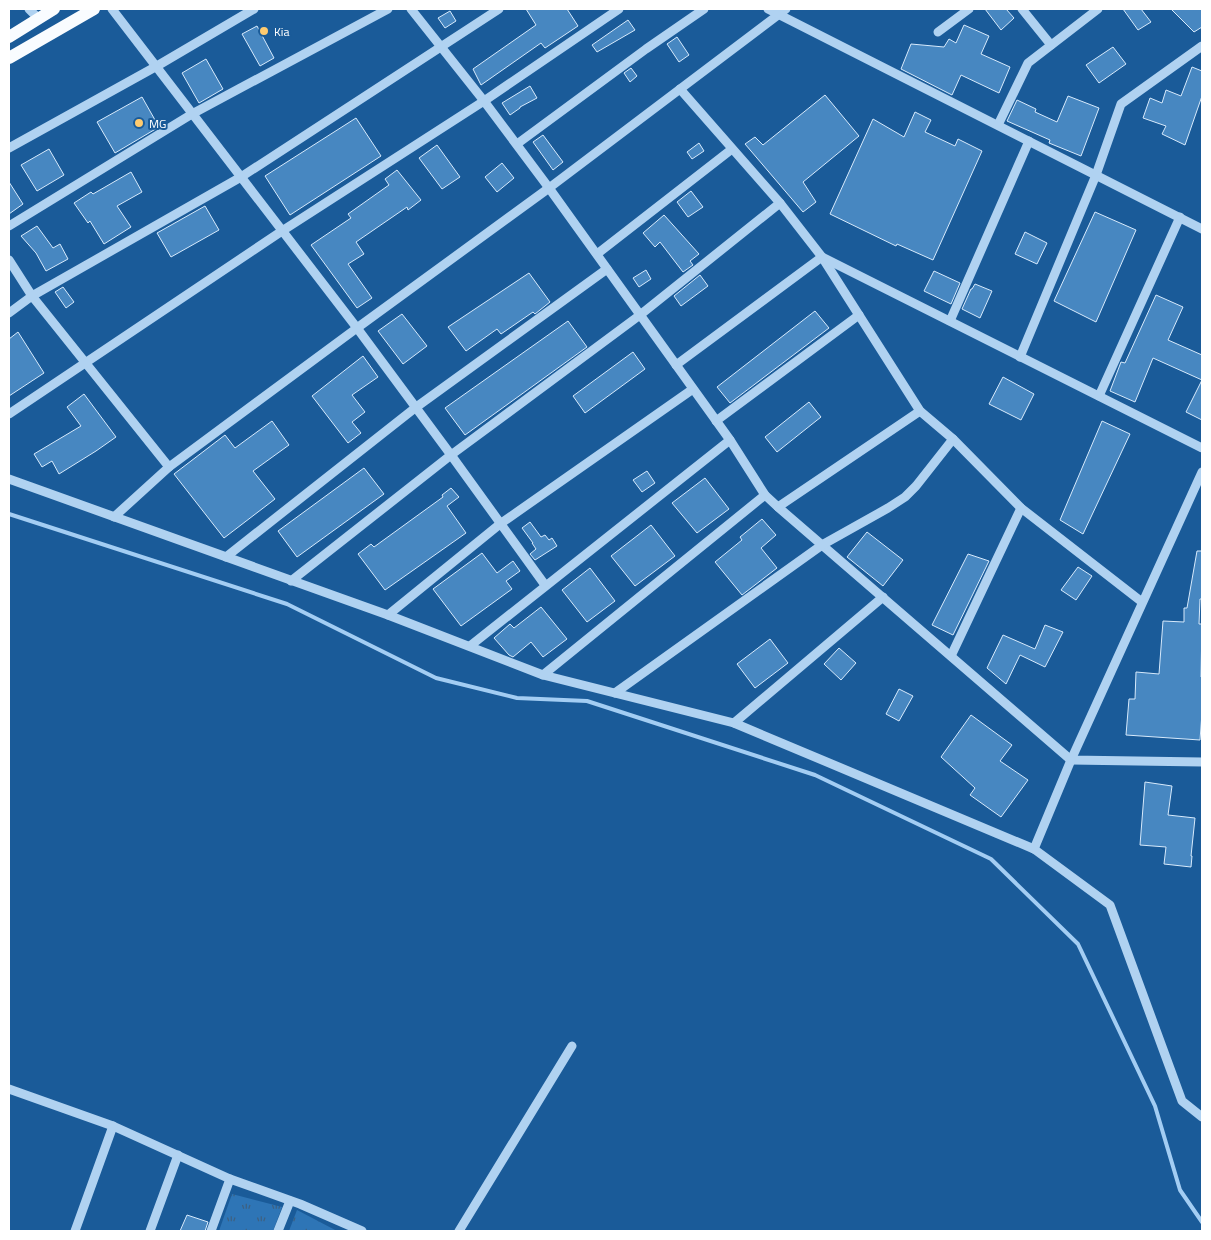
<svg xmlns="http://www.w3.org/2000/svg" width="1211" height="1240" font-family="'Titillium Web',sans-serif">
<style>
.grass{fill:url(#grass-tufts)}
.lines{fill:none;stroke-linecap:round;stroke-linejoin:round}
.stream{stroke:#a3cdf3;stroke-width:4}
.building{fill:#4787c1;stroke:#d7eafc}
.minor{stroke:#b0d2f1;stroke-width:9}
.major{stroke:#f9fcff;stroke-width:12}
.poi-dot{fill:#ffcb6f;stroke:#1a5b99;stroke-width:2}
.labels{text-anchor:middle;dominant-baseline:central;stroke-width:4;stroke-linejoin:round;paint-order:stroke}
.poi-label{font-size:12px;fill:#fff;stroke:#1a5b99;text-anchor:start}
</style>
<defs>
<pattern id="grass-tufts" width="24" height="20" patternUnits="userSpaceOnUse" patternTransform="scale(1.25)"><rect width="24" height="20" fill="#2e75b6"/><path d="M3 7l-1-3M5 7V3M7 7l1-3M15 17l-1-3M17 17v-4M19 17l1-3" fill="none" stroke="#3d6081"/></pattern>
</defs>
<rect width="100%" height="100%" fill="#1a5b99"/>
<!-- grass -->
<g class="grass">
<path d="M232,1194L282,1207L273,1231H219Z"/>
<path d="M297,1210L337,1231H289Z"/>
</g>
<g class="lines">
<!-- stream -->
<path class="stream" d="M9,514L287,604L436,678L517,698L587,701L815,775L991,859L1078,944L1155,1106L1180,1190L1202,1222"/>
</g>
<!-- building -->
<g class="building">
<path d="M526,9H567L578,26L545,48L541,43L481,85L473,69L536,25Z"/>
<path d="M985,9H1006L1014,18L1001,30Z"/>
<path d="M1123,9H1141L1151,22L1138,30Z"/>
<path d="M1171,9H1202V27L1194,32Z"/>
<path d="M450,11L456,21L445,28L438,18Z"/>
<path d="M628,20L635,30L597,52L592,45Z"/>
<path d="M964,25L989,36L981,54L1010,67L999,93L961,75L952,95L901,69L911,44L944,47L949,39L956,43Z"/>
<path d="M257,26L274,58L260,66L242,34Z"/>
<path d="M677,37L689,55L679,62L667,44Z"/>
<path d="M1113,47L1126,64L1099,83L1086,65Z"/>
<path d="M206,59L223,89L199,103L182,73Z"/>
<path d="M1192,67L1202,71V96L1185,145L1162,134L1166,126L1143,118L1150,98L1162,103L1166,90L1181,96Z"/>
<path d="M631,68L637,76L630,82L624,73Z"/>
<path d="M530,86L537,98L520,107V108L510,115L502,103Z"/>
<path d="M825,95L859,136L803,182L816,202L803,212L745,144L755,137L763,145Z"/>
<path d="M1068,96L1099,108L1081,156L1049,143L1050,140L1007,121L1017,100L1036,109L1035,112L1057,122Z"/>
<path d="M142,97L159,127L115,153L97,122Z"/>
<path d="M915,112L931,120L925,132L955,146L958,139L982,151L933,260L897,244L896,246L830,214L873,119L904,137Z"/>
<path d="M356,118L381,156L290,215L265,176Z"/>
<path d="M543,135L563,162L553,170L533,142Z"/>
<path d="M699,143L704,151L692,159L687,152Z"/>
<path d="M437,145L460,177L442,189L419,158Z"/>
<path d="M49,149L64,175L37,191L21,165Z"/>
<path d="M502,163L514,178L497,192L485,177Z"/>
<path d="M397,170L421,200L408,210L407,207L356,242L364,254L348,264L372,298L357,308L311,245L351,218L348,214L389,185L385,179Z"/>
<path d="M131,172L142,192L117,206L131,227L104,244L90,221L88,223L74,203L91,192L93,194Z"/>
<path d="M9,182L23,204L9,214Z"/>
<path d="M691,191L703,207L688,217L677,202Z"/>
<path d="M205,206L219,230L171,257L157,233Z"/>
<path d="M1095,212L1136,230L1096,322L1054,301Z"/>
<path d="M664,215L699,254L690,261L693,265L683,272L660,242L655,247L643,233Z"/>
<path d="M37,226L53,248L60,244L68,259L46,271L36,253L21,236Z"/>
<path d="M1025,232L1047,243L1037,264L1015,254Z"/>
<path d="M646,270L651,279L639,287L633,278Z"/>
<path d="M934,271L960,283L951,304L924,291Z"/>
<path d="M529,273L550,302L535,314L533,312L501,334L497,329L466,351L448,327Z"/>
<path d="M700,275L708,286L681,306L674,296Z"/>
<path d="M975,284L992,291L980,318L962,309L971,289H972Z"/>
<path d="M63,287L74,302L66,308L55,292Z"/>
<path d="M1156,295L1183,307L1168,340L1202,355V420L1186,412L1202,380L1153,358L1135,402L1110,391L1121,362L1125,363Z"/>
<path d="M815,311L829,328L730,403L717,387Z"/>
<path d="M402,314L427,346L403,364L378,331Z"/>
<path d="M568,321L587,347L465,435L445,408Z"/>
<path d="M18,332L44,373L9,396V339Z"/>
<path d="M633,352L645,369L585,413L573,396Z"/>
<path d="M363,356L378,377L352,395L365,412L352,422L361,433L348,443L312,396Z"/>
<path d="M1003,377L1034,394L1021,420L989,404Z"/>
<path d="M84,394L116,437L96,451L59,474L52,461L42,467L34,454L81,426L67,407Z"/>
<path d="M809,402L821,417L777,452L765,437Z"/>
<path d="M272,421L289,445L253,471L275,499L224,538L174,474L225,435L235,448Z"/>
<path d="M1102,421L1130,434L1083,534L1060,520Z"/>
<path d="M364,468L384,494L297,557L278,531Z"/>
<path d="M647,471L655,483L642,492L633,480Z"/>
<path d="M705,478L729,509L697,533L672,503Z"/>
<path d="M451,488L459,497L447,506L466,533L385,590L358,554L371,544L374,547L443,497L442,495Z"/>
<path d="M762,519L776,535L761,548L777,568L742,595L715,562L742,540L740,537Z"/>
<path d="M530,522L541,537L545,535L549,540L552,538L557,546L535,560L530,554L536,549L532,543H533L522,528Z"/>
<path d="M651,525L675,556L635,586L611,556Z"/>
<path d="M867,532L903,560L883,586L847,557Z"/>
<path d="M1197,551H1202V599H1200L1199,624H1202L1201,677H1202V713L1200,740L1126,735L1129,699H1135L1136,672L1159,674L1163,621L1184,622V608H1187Z"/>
<path d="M482,553L497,573L513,561L520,571L506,581L512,589L461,626L433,589Z"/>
<path d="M968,554L989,561L953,635L932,625Z"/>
<path d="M1078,567L1092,576L1076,600L1061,590Z"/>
<path d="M590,568L615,601L587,622L562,590Z"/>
<path d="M541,607L567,639L543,657L531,642L513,657L509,655L494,638L510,624L514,628Z"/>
<path d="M1045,625L1063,632L1045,667L1020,655L1006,684L987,668L1003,635L1035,649Z"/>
<path d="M770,639L788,663L755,688L737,664Z"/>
<path d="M839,648L856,663L841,680L824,664Z"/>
<path d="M899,689L913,696L899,721L886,714Z"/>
<path d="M971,715L1012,745L1000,761L1028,780L1001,817L970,795L975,788L941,757Z"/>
<path d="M1145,782L1172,786L1168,815L1195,818L1191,856H1192L1191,867L1164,864L1166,847L1140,845Z"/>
<path d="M187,1215L208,1222L205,1231H180Z"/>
</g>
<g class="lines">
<!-- minor -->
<g class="minor">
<path d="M29,9L39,19"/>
<path d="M112,9L357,328L549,188L730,440L765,495L778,507L1071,760L1202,762"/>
<path d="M411,9L484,101L549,188L786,9"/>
<path d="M768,9L1202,229"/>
<path d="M1022,9L1051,45"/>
<path d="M938,32L969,9"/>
<path d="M680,89L780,203L822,257L920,411L953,439L1021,508L1142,602"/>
<path d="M998,125L1028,63L1098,9"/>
<path d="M517,144L646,49L704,9"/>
<path d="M9,148L157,66L254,9"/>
<path d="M9,226L192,114L388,9"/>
<path d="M597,254L732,149"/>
<path d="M9,260L32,296L241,177L499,9"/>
<path d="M9,313L32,296L169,467"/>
<path d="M950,321L1029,141"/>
<path d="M1020,357L1096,175L1121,104L1202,46"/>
<path d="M676,365L822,257L1202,448"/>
<path d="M1099,396L1180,217"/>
<path d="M9,414L282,231L484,101L619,9"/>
<path d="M716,421L859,315"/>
<path d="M9,479L388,615L543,675L734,723L1034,849L1110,905L1182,1101L1202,1117"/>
<path d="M778,507L920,411"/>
<path d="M114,517L169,467L357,328L451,455L545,585"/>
<path d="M226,557L415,408L607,269"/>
<path d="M291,581L451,455L640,315L780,203"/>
<path d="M388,615L500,524L693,389"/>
<path d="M470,646L730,440"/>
<path d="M951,656L1021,508"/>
<path d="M543,675L765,495"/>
<path d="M615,693L822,545L888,508L905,497L916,486L953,439"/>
<path d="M734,723L883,597"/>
<path d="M1034,849L1071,760L1202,472"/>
<path d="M9,1089L113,1126L230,1179L300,1204L362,1231"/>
<path d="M75,1231L113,1126"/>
<path d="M150,1231L178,1155"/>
<path d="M211,1231L230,1179"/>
<path d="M278,1231L290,1201"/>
<path d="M459,1231L572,1046"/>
</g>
<!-- major -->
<g class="major">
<path d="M9,37L54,9"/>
<path d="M9,58L94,9"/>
</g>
</g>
<!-- markers -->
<g class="poi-dot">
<circle cx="264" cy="31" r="5"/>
<circle cx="139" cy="123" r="5"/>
</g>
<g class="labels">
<!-- poi labels -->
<g class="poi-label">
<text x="274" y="31">Kia</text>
<text x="149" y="123">MG</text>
</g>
</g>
<!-- border -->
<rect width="1211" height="1240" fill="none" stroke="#ffffff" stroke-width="20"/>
</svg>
